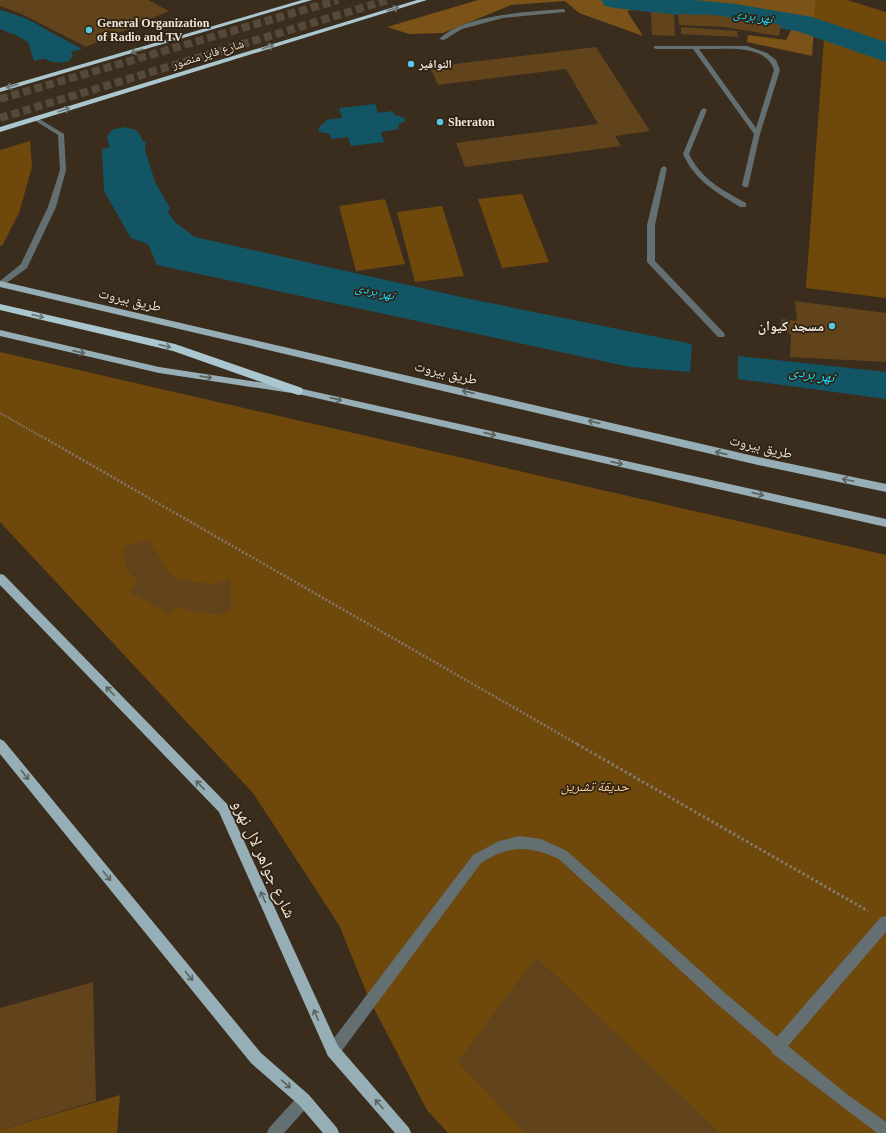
<svg xmlns="http://www.w3.org/2000/svg" width="886" height="1133" font-family="'Times New Roman','Noto Naskh Arabic',serif">
<style>
.green{fill:#6f480b}
.forest{fill:#7b5217}
.water{fill:#125665}
.lines{fill:none;stroke-linecap:round;stroke-linejoin:round}
.river{fill:#125665;fill-rule:evenodd}
.building{fill:#61431c}
.highway-tunnel{stroke:#554939;stroke-width:8;stroke-dasharray:8 4;stroke-linecap:butt}
.path-far2{stroke:#84796b;stroke-width:2;stroke-dasharray:1.5 1.5;stroke-linecap:butt}
.path-far1{stroke:#84796b;stroke-width:2.5;stroke-dasharray:2 2;stroke-linecap:butt}
.path{stroke:#84796b;stroke-width:3;stroke-dasharray:2.5 2.5;stroke-linecap:butt}
.minor{fill:#646f72;fill-rule:evenodd}
.major{fill:#96aeb5;fill-rule:evenodd}
.highway{fill:#aac7cf;fill-rule:evenodd}
.oneway{stroke:#6d7571}
.oneway2{stroke:#5e625c}
.poi-dot{fill:#58c9e3;stroke:#302313;stroke-width:1.5}
.labels{text-anchor:middle;dominant-baseline:central;stroke-width:3.5;stroke-linejoin:round;paint-order:stroke}
.far-poi-label{font-size:12px;font-weight:bold;fill:#ede5da;stroke:#302313;text-anchor:start}
.far-street-label{font-size:12px;fill:#ede5da;stroke:#302313}
.far-water-label{font-size:13px;font-style:italic;fill:#12d9fe;stroke:#302313}
.street-label{font-size:14px;fill:#ede5da;stroke:#302313}
.poi-label{font-size:14px;font-weight:bold;fill:#ede5da;stroke:#302313;text-anchor:end}
.park-label{font-size:14px;font-style:italic;fill:#fbcf98;stroke:#302313}
.water-label{font-size:15px;font-style:italic;fill:#12d9fe;stroke:#302313}
.near-street-label{font-size:17px;fill:#ede5da;stroke:#302313}
</style>
<rect width="100%" height="100%" fill="#3a2d1d"/>
<!-- green -->
<g class="green">
<path d="M816,0H847L886,12V48L867,40L814,25Z"/>
<path d="M824,38L886,57V298L806,288Z"/>
<path d="M30,141L32,167L19,213L2,246H0V150Z"/>
<path d="M522,194L549,262L502,268L478,199Z"/>
<path d="M385,199L405,264L356,271L339,206Z"/>
<path d="M442,206L464,276L415,282L397,212Z"/>
<path d="M0,352L886,555V1133H448L427,1110L370,1001L339,925L253,793L0,522Z"/>
<path d="M120,1095L117,1133H0V1130Z"/>
</g>
<!-- forest -->
<path class="forest" d="M478,0H816L812,56L747,42L748,35L786,40L797,19L673,2L627,11L643,36L579,13L565,1L511,5L443,33L409,34L387,27Z"/>
<!-- water -->
<g class="water">
<path d="M0,10L26,19L82,49L34,61L24,29L0,19Z"/>
<path d="M375,104L378,113L393,111L394,115L403,117L405,119V121L398,125L399,129L381,132L384,142L351,146L348,137L331,139L330,134L320,132L318,130L321,125L325,123L326,120L342,118L339,108Z"/>
<path d="M146,141L144,157L151,190L176,223L195,237L470,299L692,344L690,372L630,367L157,265L148,244L131,238L104,191L102,149Z"/>
<path d="M738,356L886,372V399L738,379Z"/>
</g>
<g class="lines">
<!-- river -->
<g class="river">
<path d="M601,0H695L736,4L812,17L886,42V62L797,31L736,22L615,8L605,6Z"/>
<path d="M0,10C28,17 56,31 73,55L69,61C41,68 41,49 21,38C14,34 7,32 0,29Z"/>
<path d="M124,127L136,130L141,137L155,182L170,208L165,216L152,219L139,216L119,182L107,137L112,130Z"/>
</g>
</g>
<!-- building -->
<g class="building">
<path d="M0,0H148L169,11L86,47L22,14L0,6Z"/>
<path d="M651,12L674,14L675,36L652,35Z"/>
<path d="M678,14L715,15L781,25L779,36L724,27L679,25Z"/>
<path d="M681,27L737,31L738,37L681,34Z"/>
<path d="M596,47L650,131L615,136L621,146L465,167L456,143L598,124L566,69L438,85L430,67Z"/>
<path d="M795,301L886,313V362L790,357L791,335L787,332H777L782,319L797,321Z"/>
<path d="M149,540L167,570L178,580L212,584L230,579L231,609L221,615L201,613L175,607L169,614L130,592L138,582L126,569L123,547Z"/>
<path d="M536,957L720,1133H525L458,1062Z"/>
<path d="M93,982L96,1101L0,1130V1008Z"/>
</g>
<g class="lines">
<!-- highway-tunnel -->
<g class="highway-tunnel">
<path d="M0,99L338,0"/>
<path d="M0,118L388,0"/>
</g>
<!-- path-far2 -->
<path class="path-far2" d="M0,413L42,437"/>
<!-- path-far1 -->
<path class="path-far1" d="M41,436L579,745"/>
<!-- path -->
<path class="path" d="M577,744L868,911"/>
<!-- minor -->
<g class="minor">
<path d="M563,9L565,10V12L503,18L462,29L444,40L439,39C465,14 528,12 563,9Z"/>
<path d="M654,46H747L767,53L776,60L780,70L760,134L748,187H744L742,185L754,134L693,49H656L654,48ZM699,49C722,50 765,42 774,70L756,128Z"/>
<path d="M704,108L707,110L689,154C702,180 721,189 746,203V207H740C715,191 696,182 683,154L701,110Z"/>
<path d="M36,117L64,134L66,170L56,207L27,268L1,287L0,281L21,264L48,207L60,170L58,135L34,120V118Z"/>
<path d="M664,166L667,168L655,225V261L724,333L725,335L724,337H718L647,262V225L661,168Z"/>
<path d="M520,836L541,839L567,851L725,993L777,1037L881,917L886,916V932L788,1046L848,1095L886,1122V1133H877L772,1053L771,1050L716,1003L559,859C529,845 509,845 481,863L338,1056L333,1058L328,1056L326,1051L328,1046L473,855L499,841Z"/>
<path d="M304,1093L309,1095L311,1100L309,1105L284,1133H267L269,1128L299,1095Z"/>
</g>
<!-- major -->
<g class="major">
<path d="M0,281L758,457L886,484V492L758,465L0,287Z"/>
<path d="M0,330L159,367L298,388L886,519V527L298,394L159,373L0,336Z"/>
<path d="M0,574L4,575L227,804L338,1046L409,1128L411,1133H395L328,1056L219,812L0,585Z"/>
<path d="M0,739L4,741L261,1053L309,1095L337,1128L339,1133H323L299,1105L251,1063L0,754Z"/>
</g>
<!-- highway -->
<g class="highway">
<path d="M302,0H312L0,92V88Z"/>
<path d="M417,0H427L0,132V127Z"/>
<path d="M0,304L175,344L302,388L303,391L302,394L298,395L173,351L0,310Z"/>
</g>
</g>
<!-- one-way arrows -->
<defs><path id="oneway-shaft" d="M-6 0H5M1.5-3L5.5 0L1.5 3" fill="none" stroke-width="1.6" stroke-linecap="round" stroke-linejoin="round"/></defs>
<g class="oneway">
<use href="#oneway-shaft" transform="translate(393 9) rotate(-17)"/>
<use href="#oneway-shaft" transform="translate(268 47) rotate(-17)"/>
<use href="#oneway-shaft" transform="translate(137 51) rotate(164)"/>
<use href="#oneway-shaft" transform="translate(12 86) rotate(164)"/>
<use href="#oneway-shaft" transform="translate(64 110) rotate(-17)"/>
<use href="#oneway-shaft" transform="translate(38 316) rotate(13)"/>
<use href="#oneway-shaft" transform="translate(165 346) rotate(13)"/>
</g>
<g class="oneway2">
<use href="#oneway-shaft" transform="translate(79 352) rotate(13)"/>
<use href="#oneway-shaft" transform="translate(206 377) rotate(8)"/>
<use href="#oneway-shaft" transform="translate(468 392) rotate(-167)"/>
<use href="#oneway-shaft" transform="translate(336 399) rotate(13)"/>
<use href="#oneway-shaft" transform="translate(594 422) rotate(-167)"/>
<use href="#oneway-shaft" transform="translate(490 434) rotate(13)"/>
<use href="#oneway-shaft" transform="translate(721 453) rotate(-167)"/>
<use href="#oneway-shaft" transform="translate(617 463) rotate(13)"/>
<use href="#oneway-shaft" transform="translate(848 480) rotate(-168)"/>
<use href="#oneway-shaft" transform="translate(758 494) rotate(13)"/>
<use href="#oneway-shaft" transform="translate(110 691) rotate(-134)"/>
<use href="#oneway-shaft" transform="translate(25 775) rotate(51)"/>
<use href="#oneway-shaft" transform="translate(200 785) rotate(-134)"/>
<use href="#oneway-shaft" transform="translate(107 876) rotate(51)"/>
<use href="#oneway-shaft" transform="translate(263 897) rotate(-114)"/>
<use href="#oneway-shaft" transform="translate(189 976) rotate(51)"/>
<use href="#oneway-shaft" transform="translate(316 1015) rotate(-114)"/>
<use href="#oneway-shaft" transform="translate(286 1084) rotate(41)"/>
<use href="#oneway-shaft" transform="translate(379 1104) rotate(-131)"/>
</g>
<!-- markers -->
<g class="poi-dot">
<circle cx="89" cy="30" r="4"/>
<circle cx="411" cy="64" r="4"/>
<circle cx="440" cy="122" r="4"/>
<circle cx="832" cy="326" r="4"/>
</g>
<g class="labels">
<!-- far-poi labels -->
<g class="far-poi-label">
<text x="97" y="23">General Organization<tspan x="97" dy="14">of Radio and TV</tspan></text>
<text x="419" y="64">النوافير</text>
<text x="448" y="122">Sheraton</text>
</g>
<!-- far-street labels -->
<g class="far-street-label">
<text transform="translate(208 54) rotate(-17)">شارع فايز منصور</text>
</g>
<!-- far-water labels -->
<g class="far-water-label">
<text transform="translate(753 16) rotate(9)">نهر بردى</text>
<text transform="translate(375 291) rotate(13)">نهر بردى</text>
</g>
<!-- street labels -->
<g class="street-label">
<text transform="translate(130 300) rotate(13)">طريق بيروت</text>
<text transform="translate(446 373) rotate(13)">طريق بيروت</text>
<text transform="translate(761 447) rotate(13)">طريق بيروت</text>
</g>
<!-- poi labels -->
<g class="poi-label">
<text x="824" y="326">مسجد كيوان</text>
</g>
<!-- park labels -->
<g class="park-label">
<text x="595" y="786">حديقة تشرين</text>
</g>
<!-- water labels -->
<g class="water-label">
<text transform="translate(812 374) rotate(9)">نهر بردى</text>
</g>
<!-- near-street labels -->
<g class="near-street-label">
<text transform="translate(264 859) rotate(65)">شارع جواهر لال نهرو</text>
</g>
</g>
</svg>
